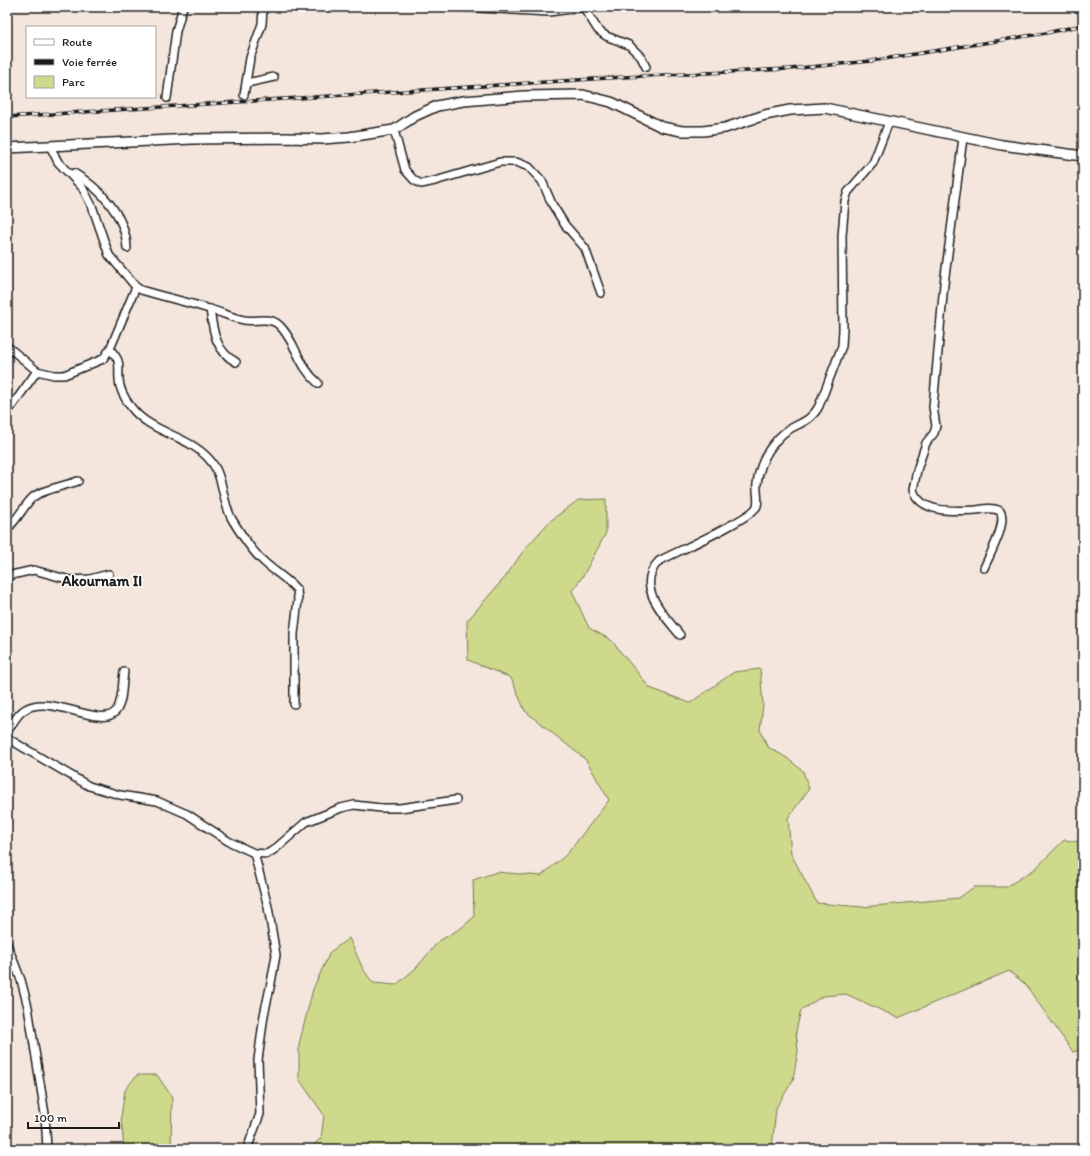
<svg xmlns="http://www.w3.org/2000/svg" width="1090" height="1156" font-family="Itim,sans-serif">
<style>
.green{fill:#ced98c;stroke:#757a54}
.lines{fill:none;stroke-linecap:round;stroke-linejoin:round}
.minor-casing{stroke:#1c1c1c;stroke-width:10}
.tertiary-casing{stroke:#1c1c1c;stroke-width:12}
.minor{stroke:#fff;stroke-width:7}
.tertiary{stroke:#fff;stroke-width:9}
.rail-casing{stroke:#1c1c1c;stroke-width:3.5}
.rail{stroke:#fff;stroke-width:2;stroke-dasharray:6;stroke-linecap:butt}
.labels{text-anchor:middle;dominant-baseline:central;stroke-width:3;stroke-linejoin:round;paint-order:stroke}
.quarter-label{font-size:15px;font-weight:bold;fill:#1c1c1c;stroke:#fff}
</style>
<rect width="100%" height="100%" fill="#f4e6dd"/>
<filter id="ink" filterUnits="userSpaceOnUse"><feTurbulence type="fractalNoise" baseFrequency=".025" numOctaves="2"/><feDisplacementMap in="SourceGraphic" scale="8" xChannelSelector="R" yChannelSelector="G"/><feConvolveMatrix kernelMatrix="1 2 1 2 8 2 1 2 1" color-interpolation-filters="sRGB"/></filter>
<g filter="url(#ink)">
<!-- green -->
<g class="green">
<path d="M606,499V533L583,576L572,591L589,628L611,640L650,688L690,703L734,672L760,669L763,705L760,730L768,747L787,758L803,771L809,789L788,818L791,854L817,903L862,907L959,898L974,887H1006L1035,869L1064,840L1081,842L1083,857V1049L1073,1052L1025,984L1009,971L898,1018L846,994L823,996L801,1010L796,1031L798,1051L793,1080L776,1108L772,1149H309L321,1138L324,1115L299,1079V1044L313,989L330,952L349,938L363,969L373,983L396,985L416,968L439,941L461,928L474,917L473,880L497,872L541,876L567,854L609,800L586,760L525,711L511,678L468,660L467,621L506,576L524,550L549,522L578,500Z"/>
<path d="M137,1075H157L172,1097L171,1149H124L121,1117L125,1090Z"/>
</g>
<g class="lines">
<!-- minor casing -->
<g class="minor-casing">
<g id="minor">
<path d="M461,7L549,12L586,7"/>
<path d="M1076,7L1083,9"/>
<path d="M584,8L598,30L606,36L629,45L641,57L646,67"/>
<path d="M247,83L274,77"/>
<path d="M244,95L250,58L262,24L263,7"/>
<path d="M167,98L176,31L183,7"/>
<path d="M394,130L405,170L414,180L421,184L435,181L500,162H516L529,167L542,181L552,204L565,225L585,248L601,293"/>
<path d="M963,138L944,284L933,407L936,426L934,433L926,443L917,470L913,490C921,514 955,511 976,510C983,509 993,507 1000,511C1008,523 989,556 984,568"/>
<path d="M50,146L58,162L82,187L92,206L109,255L136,287L141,290C164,297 187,302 209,309C221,312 232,318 244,320C255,322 270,316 279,325C296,341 297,365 318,383"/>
<path d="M74,173C100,188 126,216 127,248"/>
<path d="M210,309C213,330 215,351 236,362"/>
<path d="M7,346L37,371L7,413"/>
<path d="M110,349C122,363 118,363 119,379C119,389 125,399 131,407C150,433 188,435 209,459C225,476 221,502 233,521C241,534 251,550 262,560C273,571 287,578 297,590L298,600L294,634V704"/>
<path d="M37,371L54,375H64L103,359L110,349L136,287"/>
<path d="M7,529C17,520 22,509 31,499C39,490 65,486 78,481"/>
<path d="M7,576L34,570L70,580L90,579L109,574"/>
<path d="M680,635C664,615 634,586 659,561C674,553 753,518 757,506C759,499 756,491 757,484C758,473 763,459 769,450C774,443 781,434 788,430C800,423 812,420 819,406L842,346L843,329L842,236L845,201L848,192L873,163L889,122"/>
<path d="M7,732C12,725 17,714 24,710C50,692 101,730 116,711C123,702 122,683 124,672"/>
<path d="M7,738L89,786L120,795L157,801L187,814L228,841L254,853L267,854L275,849L306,822L341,808L354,805L381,808H400L456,800"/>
<path d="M7,944L21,980L28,1007L45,1114L47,1149"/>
<path d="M247,1149L260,1114L258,1060L264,1015L271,983L276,955L268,907L254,853"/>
</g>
</g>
<!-- tertiary casing -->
<g class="tertiary-casing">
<path id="tertiary" d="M7,148L192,139L287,138L322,139L349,137L394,130L415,116L437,106L463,101L524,96L583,95L611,102L662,127L682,131H703L725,128L765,115L790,110L825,108L1002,145L1083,156"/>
</g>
<!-- minor -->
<use href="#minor" class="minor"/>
<!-- tertiary -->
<use href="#tertiary" class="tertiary"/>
<!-- rail casing -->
<g class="rail-casing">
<path id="rail" d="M7,117L624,77L789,69L871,61L1046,33L1083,25"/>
</g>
<!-- rail -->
<use href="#rail" class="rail"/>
</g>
</g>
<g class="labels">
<!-- quarter labels -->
<g class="quarter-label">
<text x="102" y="581">Akournam II</text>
</g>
</g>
<!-- margin -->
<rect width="1090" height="1156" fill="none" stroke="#fff" stroke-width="24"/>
<rect x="12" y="12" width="1066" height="1132" fill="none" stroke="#1c1c1c" stroke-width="1.5" filter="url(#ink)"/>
<!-- legend -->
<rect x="26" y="26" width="130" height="72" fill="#ffffff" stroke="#a4a4a4"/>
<rect x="34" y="39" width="20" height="6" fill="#ffffff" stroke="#a4a4a4"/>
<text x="62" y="46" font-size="12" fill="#1c1c1c">Route</text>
<rect x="34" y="59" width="20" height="6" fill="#1c1c1c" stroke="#a4a4a4"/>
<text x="62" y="66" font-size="12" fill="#1c1c1c">Voie ferrée</text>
<rect x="34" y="76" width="20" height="12" fill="#ced98c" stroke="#a4a4a4"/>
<text x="62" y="86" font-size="12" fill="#1c1c1c">Parc</text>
<!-- scale -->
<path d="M28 1122v6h91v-6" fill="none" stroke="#1c1c1c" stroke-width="2"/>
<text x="34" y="1122" font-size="12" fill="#1c1c1c" stroke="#ffffff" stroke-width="3" paint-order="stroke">100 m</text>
</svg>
